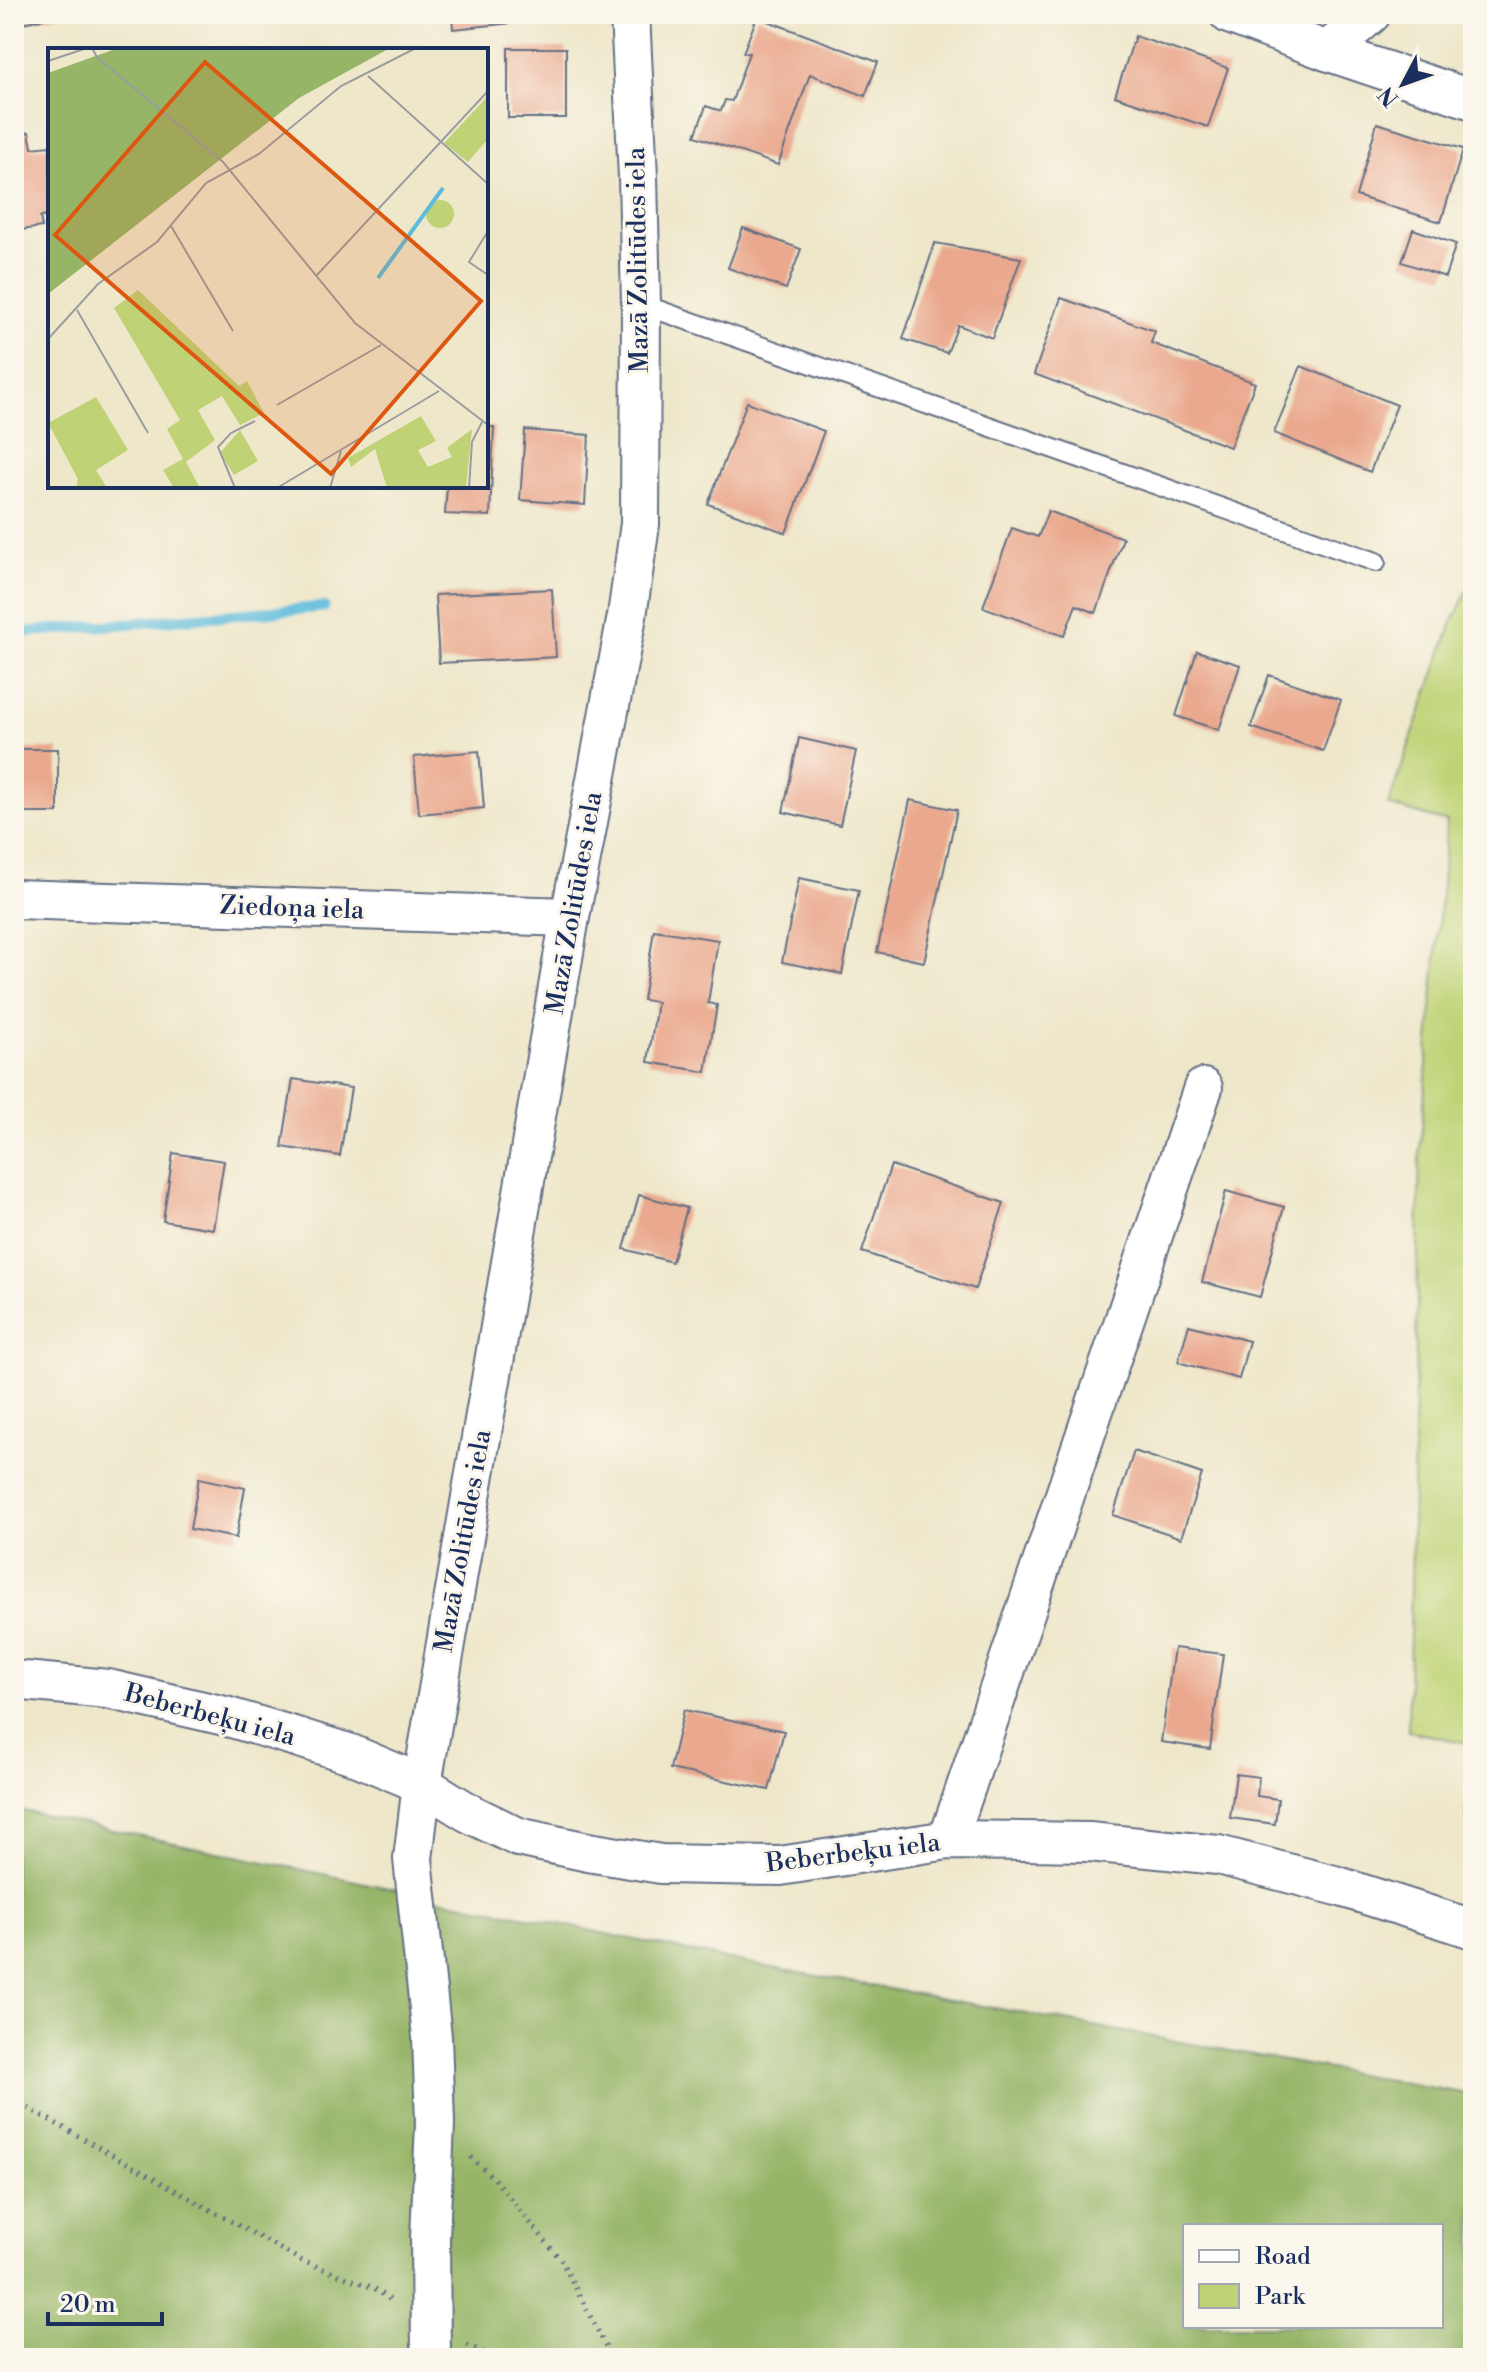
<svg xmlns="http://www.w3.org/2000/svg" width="1487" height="2372" font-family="'Libre Bodoni',serif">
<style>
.green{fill:#bfd376;stroke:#6d816a;stroke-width:2}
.forest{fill:#97b567;stroke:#597262;stroke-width:2;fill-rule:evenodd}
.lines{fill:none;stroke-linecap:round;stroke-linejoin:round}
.stream{stroke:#5dbcdb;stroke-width:11}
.building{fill:#eaa98e}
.lane-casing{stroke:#656f84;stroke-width:22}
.street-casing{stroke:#656f84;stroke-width:42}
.path{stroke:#656f84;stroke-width:5;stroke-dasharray:2 6;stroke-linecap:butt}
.lane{stroke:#fff;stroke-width:18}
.street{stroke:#fff;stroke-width:38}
.labels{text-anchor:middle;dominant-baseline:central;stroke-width:6;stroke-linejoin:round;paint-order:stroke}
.street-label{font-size:26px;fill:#1b2f5e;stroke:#fbf7ec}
.inset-river{fill:none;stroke:#5dbcdb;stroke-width:4}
.inset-road{fill:none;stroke:#9a9d9f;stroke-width:2}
.view{fill:#de5710;fill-opacity:0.15;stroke:#de5710;stroke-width:4}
.inset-edge{fill:none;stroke:#1b2f5e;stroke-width:4}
</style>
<rect width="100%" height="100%" fill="#fbf7ec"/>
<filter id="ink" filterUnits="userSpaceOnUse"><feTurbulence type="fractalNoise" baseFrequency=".0125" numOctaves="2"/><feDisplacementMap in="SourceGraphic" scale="16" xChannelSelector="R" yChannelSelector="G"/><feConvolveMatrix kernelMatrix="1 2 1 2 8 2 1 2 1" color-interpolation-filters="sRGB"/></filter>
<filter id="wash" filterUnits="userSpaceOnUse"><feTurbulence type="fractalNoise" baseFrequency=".006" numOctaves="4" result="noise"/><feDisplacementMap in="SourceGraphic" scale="32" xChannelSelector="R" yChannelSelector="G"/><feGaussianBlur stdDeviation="1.8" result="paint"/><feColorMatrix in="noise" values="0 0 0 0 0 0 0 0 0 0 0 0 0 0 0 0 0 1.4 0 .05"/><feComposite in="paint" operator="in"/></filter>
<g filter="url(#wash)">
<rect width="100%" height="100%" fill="#eee7ca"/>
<!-- green -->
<path class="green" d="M1469,587L1473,589V1744L1408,1731L1420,1150L1447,822L1388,805L1452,623Z"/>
<!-- forest -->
<path class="forest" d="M14,1809L735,1961L1473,2095V2358H14ZM1185,2226H1441V2326H1185Z"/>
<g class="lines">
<!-- stream -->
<path class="stream" d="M14,633L324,607"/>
</g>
<g id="blocks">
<!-- building -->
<g class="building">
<path d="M14,14H59V15L14,25Z"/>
<path d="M452,14H511L512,23L453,29Z"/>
<path d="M757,17L878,62L865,96L810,74L778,165L695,136L706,106L721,111L725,100L732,101L749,53H743Z"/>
<path d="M1135,36L1228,68L1208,127L1115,96Z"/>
<rect x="508" y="48" width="58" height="70"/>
<path d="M1377,123L1463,149L1441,222L1356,196Z"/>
<path d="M29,132L32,148L50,146V216L40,217L42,227L14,231V134Z"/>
<path d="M743,228L801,249L786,289L728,268Z"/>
<path d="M1413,229L1456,244L1445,277L1402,262Z"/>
<path d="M935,243L1021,258L992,338L958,325L947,353L903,339Z"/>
<path d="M1061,298L1155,331L1151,343L1255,383L1230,447L1034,374Z"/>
<path d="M1301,366L1397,405L1370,472L1274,433Z"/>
<path d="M747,402L824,431L786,533L708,504Z"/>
<path d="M486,427H494L490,516L445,514L447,486H486Z"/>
<path d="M525,430L589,435L585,505L520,500Z"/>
<path d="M1048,511L1123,538L1096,613L1076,605L1064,636L983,607L1012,528L1038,537Z"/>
<path d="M552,589L556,657L439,663L435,595Z"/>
<path d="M1197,651L1240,665L1219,730L1176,716Z"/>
<path d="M1269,675L1341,700L1323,751L1251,727Z"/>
<path d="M799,738L856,751L840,825L783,812Z"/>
<rect x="14" y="749" width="44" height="64"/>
<path d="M479,751L484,808L419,814L414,757Z"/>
<path d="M910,800L957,810L924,962L877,952Z"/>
<path d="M799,878L859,890L842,974L782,962Z"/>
<path d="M654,930L718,940L708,1003L717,1005L706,1072L648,1062L657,1002L643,1000Z"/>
<path d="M293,1079L351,1088L340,1156L282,1147Z"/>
<path d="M173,1153L224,1161L213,1229L163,1221Z"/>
<path d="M891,1165L1004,1203L975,1289L862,1252Z"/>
<path d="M1226,1191L1284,1207L1260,1297L1202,1282Z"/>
<path d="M639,1195L687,1208L672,1262L624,1249Z"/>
<path d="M1189,1325L1249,1341L1239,1379L1178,1362Z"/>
<path d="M1134,1451L1202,1474L1181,1538L1113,1515Z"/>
<path d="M199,1478L245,1488L236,1538L190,1529Z"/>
<path d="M1174,1648L1223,1654L1210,1749L1161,1742Z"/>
<path d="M684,1710L784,1731L769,1790L670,1769Z"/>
<path d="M1236,1774L1259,1777L1257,1796L1278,1799L1275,1824L1230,1818Z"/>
<path d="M1472,1786H1473V1814L1464,1812Z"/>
</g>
</g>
</g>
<g filter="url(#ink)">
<use href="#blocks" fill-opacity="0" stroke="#656f84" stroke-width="2"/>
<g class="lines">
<!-- lane casing -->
<g class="lane-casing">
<path id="lane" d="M641,304L1376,562"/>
</g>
<!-- street casing -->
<g class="street-casing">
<g id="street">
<path d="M1229,14L1327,51L1473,100"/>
<path d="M1327,51L1371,14"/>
<path d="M14,899L570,917"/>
<path d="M14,1680L108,1689L225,1716L293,1736L351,1754L422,1784L469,1813L518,1837L588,1852L661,1864L780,1866L948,1840L1089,1842L1218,1855L1338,1886L1473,1929"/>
<path d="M948,1840L1203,1088"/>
<path d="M431,2358L430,2238L435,2123L432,2037L413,1859L422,1784L570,917L627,616L640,524L641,304L638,177L630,14"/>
</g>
</g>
<!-- path -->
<g class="path">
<path d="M14,2100L302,2261L374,2288L393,2302"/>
<path d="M471,2157L495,2180L561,2260L612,2358"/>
<path d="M467,2345L496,2358"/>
<path d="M945,2358L962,2354L1005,2358"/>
</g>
<!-- lane -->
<use href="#lane" class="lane"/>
<!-- street -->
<use href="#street" class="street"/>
</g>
</g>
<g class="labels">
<!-- street labels -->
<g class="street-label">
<text transform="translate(638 260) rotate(-91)">Mazā Zolitūdes iela</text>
<text transform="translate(574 903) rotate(-80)">Mazā Zolitūdes iela</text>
<text transform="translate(292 908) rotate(2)">Ziedoņa iela</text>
<text transform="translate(463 1541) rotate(-80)">Mazā Zolitūdes iela</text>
<text transform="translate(210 1715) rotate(15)">Beberbeķu iela</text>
<text transform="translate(853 1853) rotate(-7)">Beberbeķu iela</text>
</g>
</g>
<!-- overview -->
<g transform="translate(48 48)">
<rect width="440" height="440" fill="#eee7ca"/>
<path d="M440,48V91L420,114L396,95ZM378 166a14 14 0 1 1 28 0a14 14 0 1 1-28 0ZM90,242L191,338L199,333L216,365L192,377L174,348L150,362L167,392L138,414L152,440H126L115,422L135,411L119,381L132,372L66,260ZM48,349L80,402L48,422L59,440H28L30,431L0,375ZM373,368L388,393L370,402L380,419L404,409L399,400L424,381L418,440H339L327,401L303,419L300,410ZM192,382L210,413L186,427L172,405Z" fill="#bfd376"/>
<path d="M70,0H342L251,50L0,246V25Z" fill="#97b567"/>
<path class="inset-river" d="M330,230L395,140"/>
<path class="inset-road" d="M44,0L49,9L175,114L307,275L440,377M0,13L39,0M320,28L440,136M123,178L185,283M440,183L421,214L440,227M269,227L440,43M29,262L100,385M0,291L50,236L109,194L158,135L211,106L293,38L368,0M229,357L333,297M187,440L170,399L183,385L207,373M229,440L391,343M282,440L293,403M421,440L424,394L434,374"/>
<path class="view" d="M157,14L433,253L283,426L7,187Z"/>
<rect width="440" height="440" class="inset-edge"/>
</g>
<!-- margin -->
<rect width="1487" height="2372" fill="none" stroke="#fbf7ec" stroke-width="48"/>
<!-- legend -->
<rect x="1183" y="2224" width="260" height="104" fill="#fbf7ec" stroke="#a1a7b3" stroke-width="2"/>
<rect x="1199" y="2250" width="40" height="12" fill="#ffffff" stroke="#a1a7b3" stroke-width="2"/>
<text x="1255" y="2264" font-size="24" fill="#1b2f5e">Road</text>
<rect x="1199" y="2284" width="40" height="24" fill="#bfd376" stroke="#a1a7b3" stroke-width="2"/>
<text x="1255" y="2304" font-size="24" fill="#1b2f5e">Park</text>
<!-- north arrow -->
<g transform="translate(1403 84) rotate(229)" stroke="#fbf7ec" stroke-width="6" paint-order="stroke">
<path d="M0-6L14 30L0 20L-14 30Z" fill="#1b2f5e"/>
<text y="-12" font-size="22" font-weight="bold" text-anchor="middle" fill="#1b2f5e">N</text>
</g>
<!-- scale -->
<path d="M48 2312v12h114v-12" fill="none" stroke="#1b2f5e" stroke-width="4"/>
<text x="60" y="2312" font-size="24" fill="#1b2f5e" stroke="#fbf7ec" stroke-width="6" paint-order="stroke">20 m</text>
</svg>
